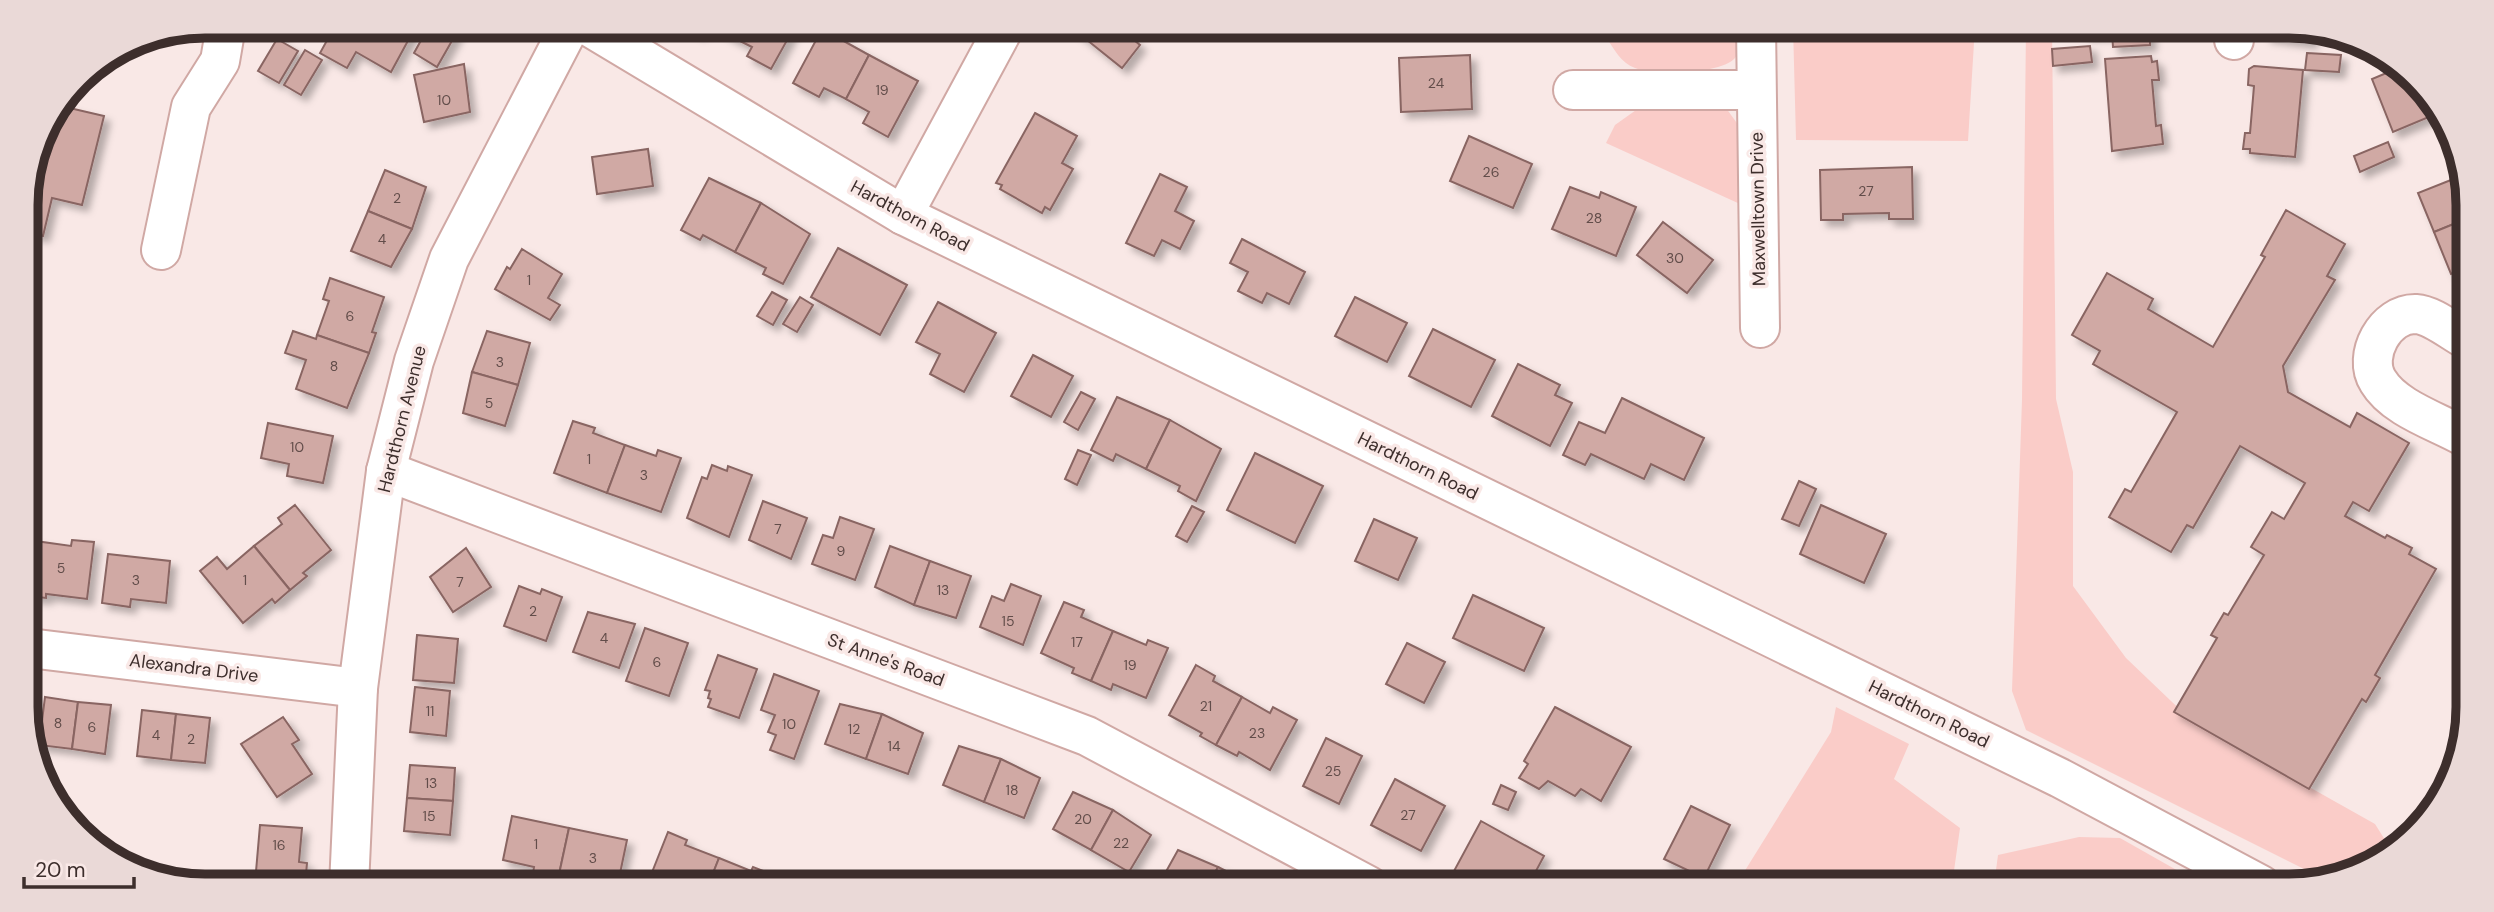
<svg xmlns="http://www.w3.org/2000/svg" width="2494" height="912" font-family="'DM Sans',sans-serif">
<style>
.green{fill:#faccc8}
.building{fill:#d0a9a4;stroke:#896562;stroke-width:2;filter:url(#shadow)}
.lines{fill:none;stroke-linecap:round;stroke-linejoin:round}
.minor-casing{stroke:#d0a8a4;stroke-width:42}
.minor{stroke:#fff;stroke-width:38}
.labels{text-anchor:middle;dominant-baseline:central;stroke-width:7;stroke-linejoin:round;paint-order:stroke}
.number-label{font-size:14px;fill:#624d4a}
.street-label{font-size:18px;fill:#3d2e2c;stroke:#f9e8e6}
.rim{fill:none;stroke:#3d2e2c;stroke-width:9}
</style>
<defs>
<filter id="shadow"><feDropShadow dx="6" dy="6" stdDeviation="3.5" flood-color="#0004"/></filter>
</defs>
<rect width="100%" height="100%" fill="#f9e8e6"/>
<!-- green -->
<g class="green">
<path d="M1628,26H1739C1739,36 1742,50 1735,58C1722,74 1654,76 1635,68C1621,63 1614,49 1606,37Z"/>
<path d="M1793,26H1975L1968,141L1796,140Z"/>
<path d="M2026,26H2052L2056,399L2073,472V586L2126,658L2193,722L2375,824L2392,851L2326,876L2316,875L2026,730L2012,691L2022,400Z"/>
<path d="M1646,103L1726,108L1739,126L1740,204L1606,143L1615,125Z"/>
<path d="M1836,707L1909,744L1894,779L1960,828L1952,885H1736L1831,732Z"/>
<path d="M2079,837L2120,838L2203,885H1994L1998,855Z"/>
</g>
<!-- building -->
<g class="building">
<path d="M335,26H416L391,72L356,52L347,68L320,53Z"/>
<path d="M429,26H448L457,32L437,67L414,53Z"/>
<path d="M687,26H702L699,33Z"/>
<path d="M713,26H733L728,35Z"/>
<path d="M733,26H795L771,69L747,56L752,47L728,35Z"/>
<path d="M1074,26H1135L1128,35L1140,45L1122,68L1072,28Z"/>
<path d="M2085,26H2144V32L2150,33V45L2113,47L2112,33L2085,34Z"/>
<path d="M2267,26L2313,30L2311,42L2265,36Z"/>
<path d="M822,29L869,55L846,99L824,88L819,97L793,83Z"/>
<path d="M277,39L298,51L279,83L258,71Z"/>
<path d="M2090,46L2092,62L2053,66L2052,49Z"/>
<path d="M305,50L322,60L301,95L284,85Z"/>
<path d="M2307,53L2341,55L2339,72L2305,70Z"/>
<path d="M869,55L918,81L888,137L863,123L869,112L846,99Z"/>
<path d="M1470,55L1472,109L1401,112L1399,58Z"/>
<path d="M2151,56L2152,62L2157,61L2159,80H2152L2156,126L2161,125L2163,144L2112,151L2105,59Z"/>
<path d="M464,64L470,112L424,122L414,75Z"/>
<path d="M2254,66L2303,70L2295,157L2250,153V149H2243L2245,133H2250L2254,86L2248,85L2249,69Z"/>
<path d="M2396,69L2424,88L2436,114L2393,132L2372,79Z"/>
<path d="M61,106L104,116L82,205L52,198L43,236L27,232V193L45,127Z"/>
<path d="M1035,113L1077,136L1062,163L1073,169L1050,210L1045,207L1042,213L1000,189L1002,185L996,183Z"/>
<path d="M1469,136L1532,164L1513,208L1450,181Z"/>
<path d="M2388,142L2394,157L2360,172L2354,156Z"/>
<path d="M648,149L653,186L597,194L592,157Z"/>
<path d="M1912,167L1913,219H1889V213L1843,214V220H1821L1820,170Z"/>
<path d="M385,170L426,187L412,229L368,211Z"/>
<path d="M1160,174L1187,187L1175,211L1194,221L1180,249L1162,240L1154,256L1126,243Z"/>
<path d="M2461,176L2466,182V219L2434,232L2418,193Z"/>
<path d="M709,178L761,203L735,252L703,235L700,240L681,230Z"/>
<path d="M1570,187L1599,198L1601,192L1636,207L1616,256L1552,229Z"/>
<path d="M761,203L810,234L783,284L763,274L766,268L735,252Z"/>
<path d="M2286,210L2345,244L2327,276L2335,280L2283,366L2288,392L2350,427L2357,413L2409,443L2369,511L2353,502L2345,516L2385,538L2387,535L2412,548L2409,554L2436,569L2375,675L2380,678L2366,702L2362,699L2309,789L2174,712L2217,638L2211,635L2224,613L2228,615L2264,555L2251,547L2272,512L2284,519L2305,483L2240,446L2193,528L2187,525L2171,552L2109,517L2125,489L2131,492L2177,412L2093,364L2100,351L2072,335L2107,273L2153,299L2148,309L2213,347L2265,257L2261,255Z"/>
<path d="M368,211L412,229L391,267L351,251Z"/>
<path d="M2466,219L2465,268L2451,274L2434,232Z"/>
<path d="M1663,222L1713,260L1687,293L1637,255Z"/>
<path d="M1242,239L1305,272L1289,304L1267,293L1262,303L1238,291L1248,272L1230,263Z"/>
<path d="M838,248L907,285L880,335L811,297Z"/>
<path d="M522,249L562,274L548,298L560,305L550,320L495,289L507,267L510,269Z"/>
<path d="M330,278L384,297L372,332L376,333L369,353L317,335L329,301L323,299Z"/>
<path d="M772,292L787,300L773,325L757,316Z"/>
<path d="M800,297L813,305L797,332L783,324Z"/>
<path d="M1355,297L1407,323L1387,362L1335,336Z"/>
<path d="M938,302L996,333L964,392L930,374L940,354L916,342Z"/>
<path d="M1433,329L1495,360L1471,407L1409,376Z"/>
<path d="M293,331L316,339L317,335L369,353L347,408L296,389L306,360L285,353Z"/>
<path d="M487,331L530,343L518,385L472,372Z"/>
<path d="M1033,355L1073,376L1051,417L1011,396Z"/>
<path d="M1518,364L1560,385L1555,395L1572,403L1550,446L1492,416Z"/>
<path d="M472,372L518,385L505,426L463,413Z"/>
<path d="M1081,392L1095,399L1078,430L1064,422Z"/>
<path d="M1117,397L1170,420L1146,469L1116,454L1113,461L1091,450Z"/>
<path d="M1622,398L1704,438L1684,480L1651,464L1644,479L1591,454L1585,465L1563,455L1579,422L1605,433Z"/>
<path d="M1170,420L1221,449L1196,501L1178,491L1180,486L1146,469Z"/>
<path d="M573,421L595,428L593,433L625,445L607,493L554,473Z"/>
<path d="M268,423L333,436L323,483L287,476L289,464L261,458Z"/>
<path d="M625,445L656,456L658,450L681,458L661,512L607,493Z"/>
<path d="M1078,450L1091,455L1077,485L1065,479Z"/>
<path d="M1255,453L1323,486L1295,543L1227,510Z"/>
<path d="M712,465L727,471L728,466L752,475L729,537L687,518L702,477L707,479Z"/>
<path d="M1799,481L1816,489L1799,526L1782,519Z"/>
<path d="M763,501L807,518L791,559L749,540Z"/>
<path d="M295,505L331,550L303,573L307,576L290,590L254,546L282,524L278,518Z"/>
<path d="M1821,505L1886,534L1864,583L1800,554Z"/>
<path d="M1192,506L1204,512L1187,542L1176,536Z"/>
<path d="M840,517L874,529L855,580L812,564L823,535L833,538Z"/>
<path d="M1374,519L1417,538L1398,580L1355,561Z"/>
<path d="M72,540L94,542L87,599L46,594V598L29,596L35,541L71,546Z"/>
<path d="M29,541H35L29,591Z"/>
<path d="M254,546L290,590L275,603L272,599L243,623L200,571L217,557L227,569Z"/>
<path d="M890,546L930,561L914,605L875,587Z"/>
<path d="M466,548L491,587L453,612L430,577Z"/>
<path d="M108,554L170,561L166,603L131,599L130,607L102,603Z"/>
<path d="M930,561L971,576L956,618L914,605Z"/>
<path d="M1011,584L1041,596L1023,645L980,627L992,596L1004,601Z"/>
<path d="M519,586L540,594L542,589L562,597L546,641L504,626Z"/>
<path d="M1473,595L1544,628L1524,671L1453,638Z"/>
<path d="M1064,602L1084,610L1081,617L1113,631L1091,681L1072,673L1074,668L1041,653Z"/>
<path d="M588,612L635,624L619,668L573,652Z"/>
<path d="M645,628L688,643L669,696L626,681Z"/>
<path d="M1113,631L1146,645L1148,640L1168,648L1146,698L1113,684L1111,690L1091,681Z"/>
<path d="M417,635L458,639L454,683L413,680Z"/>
<path d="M1407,643L1445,662L1424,703L1386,684Z"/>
<path d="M718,655L757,669L739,718L708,707L711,699L708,698L710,691L705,690Z"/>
<path d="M1196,665L1215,676L1213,681L1242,697L1216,745L1200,736L1202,733L1169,715Z"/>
<path d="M774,674L819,691L794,759L770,750L776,735L768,732L775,715L761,710Z"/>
<path d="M415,687L450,691L446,736L410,732Z"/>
<path d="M45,697L78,702L72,749L39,745Z"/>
<path d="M1242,697L1270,713L1273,707L1297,720L1270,770L1239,752L1237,756L1216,745Z"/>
<path d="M78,702L111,705L105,754L72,749Z"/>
<path d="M840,704L882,714L866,759L825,744Z"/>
<path d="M1555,707L1631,747L1601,801L1581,789L1575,796L1548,781L1539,789L1519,778L1528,764L1524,761Z"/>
<path d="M142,710L176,714L171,760L137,756Z"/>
<path d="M176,714L210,718L205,763L171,760Z"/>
<path d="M882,714L923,733L908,774L866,759Z"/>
<path d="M283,717L299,740L292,744L312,774L277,797L241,744Z"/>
<path d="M1326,738L1362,756L1339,804L1303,786Z"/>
<path d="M959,746L1001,759L984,802L943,785Z"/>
<path d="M1001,759L1040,778L1024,818L984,802Z"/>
<path d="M410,765L455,768L453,801L407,798Z"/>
<path d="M1395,779L1445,806L1421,851L1371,825Z"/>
<path d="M1501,785L1516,792L1508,810L1493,804Z"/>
<path d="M1073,792L1113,810L1091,850L1053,829Z"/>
<path d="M407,798L453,801L450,835L404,831Z"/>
<path d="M1691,806L1730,825L1704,878L1664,859Z"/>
<path d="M1113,810L1151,835L1129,872L1091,850Z"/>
<path d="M512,816L569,828L558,879L533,873L534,867L503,860Z"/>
<path d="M1481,821L1544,856L1528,886H1481L1454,871Z"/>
<path d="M260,825L302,828L299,862L307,863L305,886L255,883Z"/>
<path d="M569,828L627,840L618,883L583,875L581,883L558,879Z"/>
<path d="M668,832L687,840L685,845L719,858L708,886L647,885Z"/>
<path d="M1178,850L1218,867L1208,886H1158Z"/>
<path d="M719,858L751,871L753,867L774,875L770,886H708Z"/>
<path d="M1218,867L1236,876L1234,880L1245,886H1208Z"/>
</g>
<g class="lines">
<!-- minor casing -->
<g class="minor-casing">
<g id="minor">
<path d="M588,26L903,215L2060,778L2261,885"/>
<path d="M1756,26L1760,328"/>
<path d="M2234,40L2235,26"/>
<path d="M1573,90H1756"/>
<path d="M903,215L1005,26"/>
<path d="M161,250L191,107L220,61L226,26"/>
<path d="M2463,436C2436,421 2394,408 2378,381C2362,356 2385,313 2416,314C2432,315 2451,331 2464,338"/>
<path d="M386,471L1087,736L1369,886"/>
<path d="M29,648L358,688"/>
<path d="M349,886L358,688L386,471L414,361L449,259L570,26"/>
</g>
</g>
<!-- minor -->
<use href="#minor" class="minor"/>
</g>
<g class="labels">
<!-- number labels -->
<g class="number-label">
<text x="1436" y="83">24</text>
<text x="882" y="90">19</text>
<text x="444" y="100">10</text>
<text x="1491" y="172">26</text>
<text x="1866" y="191">27</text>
<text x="397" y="198">2</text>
<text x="1594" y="218">28</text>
<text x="382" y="239">4</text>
<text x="1675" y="258">30</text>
<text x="529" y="280">1</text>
<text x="350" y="316">6</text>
<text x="500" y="362">3</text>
<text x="334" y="366">8</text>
<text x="489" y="403">5</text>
<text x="297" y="447">10</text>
<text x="589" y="459">1</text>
<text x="644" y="475">3</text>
<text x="778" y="529">7</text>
<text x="841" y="551">9</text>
<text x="61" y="568">5</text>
<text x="136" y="580">3</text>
<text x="245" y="580">1</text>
<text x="460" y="582">7</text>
<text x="943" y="590">13</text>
<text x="533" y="611">2</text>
<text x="1008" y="621">15</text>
<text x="604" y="638">4</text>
<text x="1077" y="642">17</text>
<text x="657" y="662">6</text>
<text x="1130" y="665">19</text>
<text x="1206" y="706">21</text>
<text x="430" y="711">11</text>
<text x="58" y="723">8</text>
<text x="789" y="724">10</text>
<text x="92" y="727">6</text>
<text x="854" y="729">12</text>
<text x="1257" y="733">23</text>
<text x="156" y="735">4</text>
<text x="191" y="739">2</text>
<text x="894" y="746">14</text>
<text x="1333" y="771">25</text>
<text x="431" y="783">13</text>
<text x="1012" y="790">18</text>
<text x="1408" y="815">27</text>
<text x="429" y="816">15</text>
<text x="1083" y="819">20</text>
<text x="1121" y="843">22</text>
<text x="536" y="844">1</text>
<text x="279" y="845">16</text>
<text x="593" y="858">3</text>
</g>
<!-- street labels -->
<g class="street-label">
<text transform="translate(1758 209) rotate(-91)">Maxwelltown Drive</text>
<text transform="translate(910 216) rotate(28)">Hardthorn Road</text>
<text transform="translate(402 419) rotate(-76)">Hardthorn Avenue</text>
<text transform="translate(1418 466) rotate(26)">Hardthorn Road</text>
<text transform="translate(886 660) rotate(20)">St Anne's Road</text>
<text transform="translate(194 668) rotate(7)">Alexandra Drive</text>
<text transform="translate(1929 714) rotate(26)">Hardthorn Road</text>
</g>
</g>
<!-- crop -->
<path d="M0 0H2494V912H0ZM205 38H2289A167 167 0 0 1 2456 205V707A167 167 0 0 1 2289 874H205A167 167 0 0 1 38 707V205A167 167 0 0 1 205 38Z" fill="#ead9d7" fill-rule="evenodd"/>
<path class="rim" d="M205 38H2289A167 167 0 0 1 2456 205V707A167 167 0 0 1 2289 874H205A167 167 0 0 1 38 707V205A167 167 0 0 1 205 38Z"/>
<!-- scale -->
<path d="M24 877v10h110v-10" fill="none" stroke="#3d2e2c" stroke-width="3.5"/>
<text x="35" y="877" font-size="21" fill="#3d2e2c" stroke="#f9e8e6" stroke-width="5" paint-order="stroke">20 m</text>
</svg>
